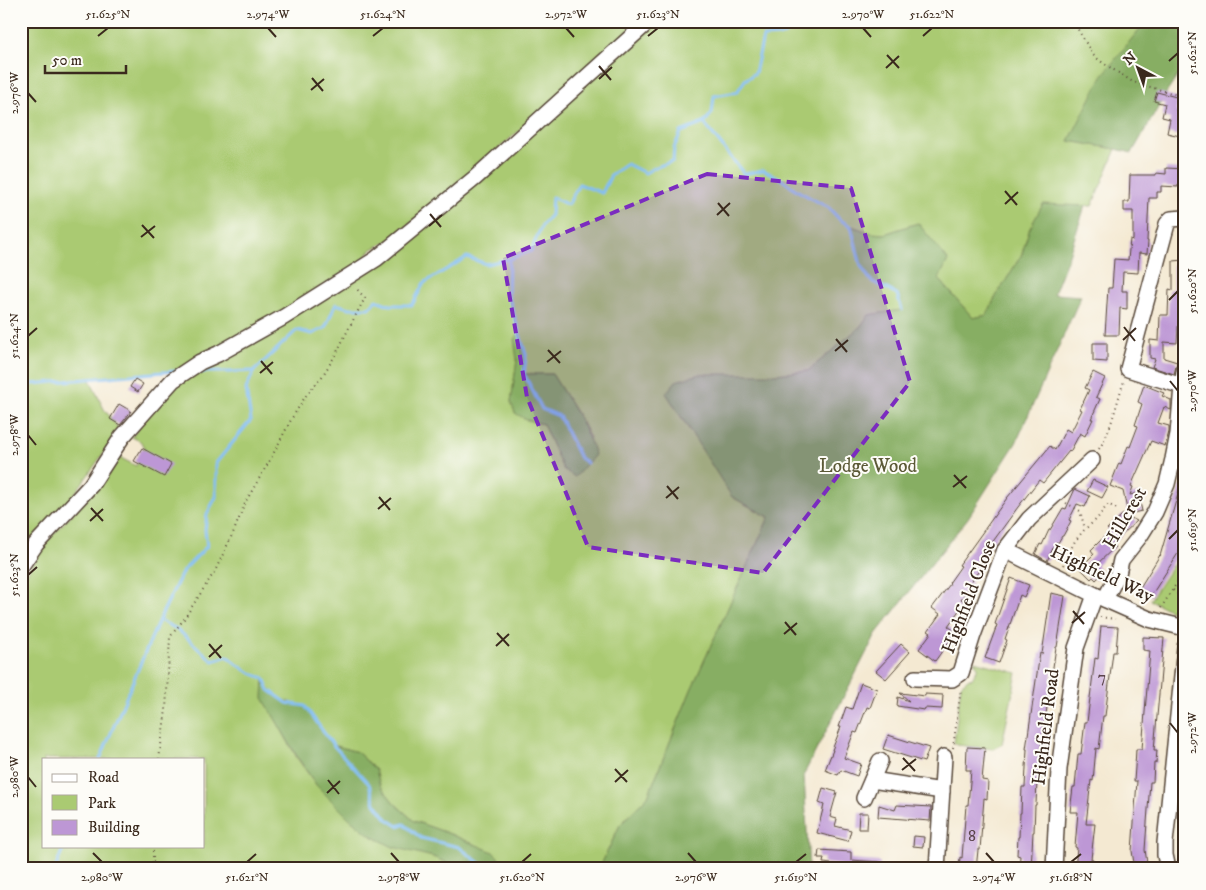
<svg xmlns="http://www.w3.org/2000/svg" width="1206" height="890" font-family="'IM FELL DW Pica',serif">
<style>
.green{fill:#aaca72;stroke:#727a48;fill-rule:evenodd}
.forest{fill:#87ae64;stroke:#616c41}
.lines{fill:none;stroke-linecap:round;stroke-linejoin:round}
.stream{stroke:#82bef4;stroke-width:3}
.building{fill:#bd97d5}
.minor-casing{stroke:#574739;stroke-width:18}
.path{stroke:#574739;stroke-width:2;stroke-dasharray:1 4;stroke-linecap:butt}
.minor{stroke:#fff;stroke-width:15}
.marked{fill:#7b2cbf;fill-opacity:0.2;stroke:#7b2cbf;stroke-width:4;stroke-dasharray:10 6;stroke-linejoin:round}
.ticks{fill:none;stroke:#3b2a1e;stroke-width:2}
.labels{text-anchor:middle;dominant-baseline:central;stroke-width:4;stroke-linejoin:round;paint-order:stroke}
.number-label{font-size:16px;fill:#5c454c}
.park-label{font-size:19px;fill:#5c5a37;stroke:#fdfcf7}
.street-label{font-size:19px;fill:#3b2a1e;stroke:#fdfcf7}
.neatline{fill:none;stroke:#3b2a1e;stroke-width:2}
.ticks-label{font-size:12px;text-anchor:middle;fill:#3b2a1e}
</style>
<rect width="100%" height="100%" fill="#fdfcf7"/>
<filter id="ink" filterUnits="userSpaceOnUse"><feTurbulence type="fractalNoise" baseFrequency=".02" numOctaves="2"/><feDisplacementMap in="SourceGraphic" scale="10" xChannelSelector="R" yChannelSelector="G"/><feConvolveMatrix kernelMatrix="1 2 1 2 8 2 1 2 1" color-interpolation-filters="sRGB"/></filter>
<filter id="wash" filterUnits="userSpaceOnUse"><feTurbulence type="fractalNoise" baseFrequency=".0096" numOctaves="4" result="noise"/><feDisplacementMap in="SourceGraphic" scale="20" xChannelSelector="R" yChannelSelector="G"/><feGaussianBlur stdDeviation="1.12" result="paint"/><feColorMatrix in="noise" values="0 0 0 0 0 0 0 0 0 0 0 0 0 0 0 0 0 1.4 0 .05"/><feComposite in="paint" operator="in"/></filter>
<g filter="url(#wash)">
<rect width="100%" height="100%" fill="#f4e9d2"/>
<!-- green -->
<g class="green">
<path d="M21,21H639L565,92L391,240L372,249L361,262L294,304L179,371H170L89,378L104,409L120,430L68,503L21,555V313L23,254L21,242Z"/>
<path d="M655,21H1146L1128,45L1069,141L1116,149L1092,206L1043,205L1029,230L1022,254L994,300L987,315L973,318L939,279L918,223L884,234L871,233L852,226L871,281L897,294L902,310L869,315L860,327L808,371L775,374L732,497L769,517L691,690L648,796L620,825L599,869H509L493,852L450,834L414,821L394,803L380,785L376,770L357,752L333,745L305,706C286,702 273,698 264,679V698L297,758L317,786L370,835L393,846L433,857L461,869H21V583L46,542L74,512L119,457L136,466L145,447L140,441L132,437L148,414L192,371L355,279ZM526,355L524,374H552L578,415L590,438L563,469L543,424L527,420L511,402L517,360ZM44,759H204V846H44Z"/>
<path d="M1185,547V606L1184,608L1175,613L1150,600Z"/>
<path d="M974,661L1017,673L1002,744L993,749L957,745L954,743L961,685L969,678L972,679L978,667Z"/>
</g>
<!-- forest -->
<g class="forest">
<path d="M1146,21H1185V65L1167,92L1132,153L1116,149L1069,141L1102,76Z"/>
<path d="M1043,204L1085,206L1069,255L1054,294L1081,296L1016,443L968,518L876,634L804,774L809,869H599L620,825L648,796L691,690L769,517L732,497L666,393L676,381L700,374H775L808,371L860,327L869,315L901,310L897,294L871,281L861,266L851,226L871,233L884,234L918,223L948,260L939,279L973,318L987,315L994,300L1022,254L1029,230Z"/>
<path d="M520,332L526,355L524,374H552C568,400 586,425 595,455L575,477L563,469L543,424L527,420L515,413L511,402L517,360L514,339Z"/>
<path d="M264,678L269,690L287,703L305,706L333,745L357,752L376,770L380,785L394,803L414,821L450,834L493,852L509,869H461L433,857L393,847L370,835L349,818L317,786L298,758L263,698Z"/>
</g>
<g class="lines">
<!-- stream -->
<g class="stream">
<path d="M704,123L744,174L763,170L778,177L798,191L829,208L840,220L851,226L861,266L871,281L897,294L902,310"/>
<path d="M509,259L508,295L526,355L524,374L542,409L559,416L580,458L587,463"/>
<path d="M197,372H229L253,371"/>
<path d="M21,385L175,371"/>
<path d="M159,620L177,629L213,661L227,656C238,666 249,674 264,678L269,690L287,703L305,706L333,745L369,784L375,803L387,819L398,826L404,824L421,838L459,847L487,869"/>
<path d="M100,759L159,620L183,571L207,546L205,530L207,514L216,497V463L251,420L246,389L254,371L297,330L312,334L325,328L336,304L349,308H369L376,300L390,305H412L424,283L467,257L486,264L509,259L531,251L542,225L551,215L552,197L568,205L579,184L602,193L611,175L627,164L645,173L654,168L673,161L674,148L681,132L704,123L712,113L714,96L737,92L745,80L755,73L763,37L781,36L807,21"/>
<path d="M55,869L64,846"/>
</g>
</g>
<g id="blocks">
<!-- building -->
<g class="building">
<path d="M1157,92L1180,98L1176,111L1185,113V118L1180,136L1167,133L1170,119L1162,117L1165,104L1154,101Z"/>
<path d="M1166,168L1185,169V185H1178V187L1161,186V192H1157V198H1149L1147,241H1148L1147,254L1139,253L1138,273L1123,272L1122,291H1127V309L1120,308L1119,335H1105L1108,288H1112L1114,259L1128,260L1130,239L1133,240V211H1124V202H1129L1130,175H1156V173L1166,174Z"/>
<path d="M1185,260L1184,312L1179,311L1177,343L1164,342V358L1177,362L1174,374L1152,367L1155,359L1150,358V340L1159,341L1160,315H1168L1169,289L1173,290V261Z"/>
<path d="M1093,343H1107V362L1093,361Z"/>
<path d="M1093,372L1105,378L1096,397L1100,399L1091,419H1093L1085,436L1080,433L1070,452L1069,451L1043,483L1039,480L1018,507L978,562L983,565L970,583L972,584L961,599L965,602L948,626L956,632L935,661L919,649L931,633L928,631L940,614L932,608L950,584L949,583L961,566L959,565L1007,498L1050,446L1055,450L1066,429L1071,432L1082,410L1080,409L1089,390L1085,388Z"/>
<path d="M135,379L143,384L138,392L130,387Z"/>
<path d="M1144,385L1164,393L1162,396L1171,400V410L1164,407L1158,423L1169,426V432L1165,446L1151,441L1131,486L1133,487L1130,495L1138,493L1142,511L1128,514L1123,491L1110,486L1119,463L1121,464L1128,446L1130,447L1138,426L1135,425L1142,404L1138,402Z"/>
<path d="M119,404L131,411L126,418L120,425L110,419Z"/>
<path d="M142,448L171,464L164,477L134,461Z"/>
<path d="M1093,480L1108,487L1102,498L1087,491Z"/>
<path d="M1182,480L1185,481V536L1182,547L1151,596L1139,589L1160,555V556Z"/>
<path d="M1075,489L1090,496L1085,507L1077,504L1069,520L1071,521L1063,536H1062L1058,543L1056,542L1047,561L1035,554L1040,544L1042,545L1049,530H1050L1063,508L1066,509Z"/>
<path d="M1123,514L1137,521L1112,544L1115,547L1096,565L1100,569L1098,571L1102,574L1096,580L1093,577L1091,579L1080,568L1094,554L1091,550L1110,531L1107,529Z"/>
<path d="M1011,578L1029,585L1024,597L1020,595L1005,639L1007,640L999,663L985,658L997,625L995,624Z"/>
<path d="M1051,593L1065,596L1057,647H1056L1039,761H1041L1040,779H1037L1036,805H1035L1034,832H1033L1031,869H1019L1020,856L1017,855L1018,837H1019L1020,813H1021L1022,787H1025L1027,749H1026L1040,653L1042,654Z"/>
<path d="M1101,626L1118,627L1116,652H1113L1105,716H1103L1099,749L1096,748L1093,781L1091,780L1086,824H1095L1091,859H1093L1092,869H1075L1077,848L1075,847L1078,812H1070L1073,787H1075L1078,754H1081L1085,722H1087L1095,658L1098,659Z"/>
<path d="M1143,637L1164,638L1154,750H1157L1156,763H1154L1153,782H1150L1145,850L1148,869H1135L1132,851L1137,781H1134L1135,767L1136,749H1142L1150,651L1143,650Z"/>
<path d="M901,644L910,652L886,679L876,671Z"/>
<path d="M861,683L877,689L870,708L867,707L857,733L854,732L844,758L861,764L857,776L841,770L838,775L825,770L833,750H832L841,727H839L846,707L852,709Z"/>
<path d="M900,693L925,696V694L943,695L942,709L925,708L924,710L897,706L898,697L909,701Z"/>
<path d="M888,735L929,748L924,762L883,749Z"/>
<path d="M967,747L985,748L982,780L988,781L987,799L984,798L980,850H978L976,869H959L960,857L962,858L966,805H968L971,770H966Z"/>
<path d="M823,788L837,792L830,817L837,819L835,826L851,830L848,841L817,833L824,805L819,803Z"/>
<path d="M879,805L895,810L897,805L931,807L930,821L878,817Z"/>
<path d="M859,813H868L867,829H858Z"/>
<path d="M914,836L924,837L923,847L913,846Z"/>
<path d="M819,850L851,852V860L880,862V869L841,868V865L823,863L824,858H818Z"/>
</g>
</g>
</g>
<g filter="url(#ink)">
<use href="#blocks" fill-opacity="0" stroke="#574739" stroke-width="1"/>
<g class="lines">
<!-- minor casing -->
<g class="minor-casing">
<g id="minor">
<path d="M1182,386L1185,367"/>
<path d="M1005,550L1095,595L1149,619L1185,628"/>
<path d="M21,566L36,544L91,485L122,437L173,380L200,362L218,354L284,317L376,259L475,178L649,21"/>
<path d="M1105,599L1118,574L1121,560L1140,536L1155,512L1167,484L1173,459L1178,434L1182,386L1128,369L1167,224L1171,219L1185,218"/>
<path d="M915,678L952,679L961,673L973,635L1005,550L1029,519L1092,460"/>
<path d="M872,780L942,791"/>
<path d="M864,798L880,761"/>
<path d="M937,869L944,757"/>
<path d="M1054,869L1059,769L1076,648L1095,595"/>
<path d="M1168,869L1165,855V843L1185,647"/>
</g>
</g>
<!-- path -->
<g class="path">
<path d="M1073,21L1093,55L1103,63L1133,82L1185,97"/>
<path d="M1099,449C1112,429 1116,404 1124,381"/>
<path d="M1066,503L1080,511L1085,529"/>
<path d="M1063,565L1075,541L1085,529L1097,519L1108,504L1117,509"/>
<path d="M1173,590L1185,600"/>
<path d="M1161,608L1185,570"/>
<path d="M1179,615L1185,603"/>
<path d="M1100,617L1115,619"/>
<path d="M953,748L961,689"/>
<path d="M159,759L166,710L170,637L184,619L215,571L234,531L246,501L270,460L292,418L307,394L321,378L335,356L351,324L365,298L355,287"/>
<path d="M153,846V869"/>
</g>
<!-- minor -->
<use href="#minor" class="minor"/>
</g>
</g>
<!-- marked area -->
<path class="marked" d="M707,174L851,188L910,382L763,573L588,547L527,397L503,258Z"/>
<!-- ticks -->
<path class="ticks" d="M268,28L276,37M566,28L574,37M863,28L871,37M98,36L108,28M373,36L383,28M648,36L658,28M923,36L932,28M887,55L899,68M1169,61L1178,53M599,66L611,80M886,68L899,56M312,78L323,91M599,79L612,67M311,90L324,79M28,93L36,102M1005,191L1017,205M718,203L729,216M1005,204L1018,192M430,214L441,227M717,215L730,203M142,225L154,238M429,226L442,215M141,237L155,226M1169,300L1178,291M1124,327L1135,341M28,336L37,328M836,339L847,352M1123,340L1136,328M548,350L560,363M835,351L848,340M261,361L272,374M547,362L561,351M260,373L273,362M1170,381L1178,391M28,435L36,445M954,475L966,488M667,486L678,499M953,487L967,476M379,497L390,510M666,498L679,487M91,508L103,521M378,509L391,498M90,521L103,509M1169,539L1178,530M28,575L37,567M1073,611L1084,624M785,622L796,635M1072,623L1085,612M497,633L509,646M784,634L797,623M209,644L221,658M496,646L509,634M209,657L222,645M1170,723L1178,733M903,758L915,771M615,769L627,782M902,770L916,759M28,777L36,787M328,780L339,794M615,782L628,770M327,793L340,781M93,853L102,862M391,853L399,862M688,853L696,862M986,853L994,862M247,862L256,854M522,862L531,854M796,862L806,854M1071,862L1081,854"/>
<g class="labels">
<!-- number labels -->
<g class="number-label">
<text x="1102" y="677">7</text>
<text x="972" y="836">8</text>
</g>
<!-- park labels -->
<g class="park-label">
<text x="868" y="466">Lodge Wood</text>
</g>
<!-- street labels -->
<g class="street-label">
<text transform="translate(1125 518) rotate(-60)">Hillcrest</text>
<text transform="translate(1102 574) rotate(25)">Highfield Way</text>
<text transform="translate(969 597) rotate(-69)">Highfield Close</text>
<text transform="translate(1046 727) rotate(-83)">Highfield Road</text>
</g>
</g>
<!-- margin -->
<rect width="1206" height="890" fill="none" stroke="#fdfcf7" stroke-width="55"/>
<!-- legend -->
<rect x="42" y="758" width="162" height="90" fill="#fdfcf7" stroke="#afa8a0"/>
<rect x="52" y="774" width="25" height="8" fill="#ffffff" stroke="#afa8a0"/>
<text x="88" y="782" font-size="15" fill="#3b2a1e">Road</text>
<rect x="52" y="795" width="25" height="15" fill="#aaca72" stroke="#afa8a0"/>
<text x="88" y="808" font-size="15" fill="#3b2a1e">Park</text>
<rect x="52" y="820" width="25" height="15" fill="#bd97d5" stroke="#afa8a0"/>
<text x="88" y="832" font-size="15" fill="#3b2a1e">Building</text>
<!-- north arrow -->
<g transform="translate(1138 68) rotate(319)" stroke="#fdfcf7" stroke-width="4" paint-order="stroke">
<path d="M0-4L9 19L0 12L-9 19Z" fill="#3b2a1e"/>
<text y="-8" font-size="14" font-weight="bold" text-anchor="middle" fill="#3b2a1e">N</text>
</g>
<!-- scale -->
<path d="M45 65v8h81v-8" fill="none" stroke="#3b2a1e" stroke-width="2.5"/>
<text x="52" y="65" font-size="15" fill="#3b2a1e" stroke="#fdfcf7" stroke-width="4" paint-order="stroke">50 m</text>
<rect x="28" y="28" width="1150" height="834" class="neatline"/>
<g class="ticks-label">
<text x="108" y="18">51.625°N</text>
<text x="268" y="18">2.974°W</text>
<text x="383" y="18">51.624°N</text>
<text x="566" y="18">2.972°W</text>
<text x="658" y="18">51.623°N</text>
<text x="863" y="18">2.970°W</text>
<text x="932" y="18">51.622°N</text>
<text transform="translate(1192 53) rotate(-90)" y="4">51.621°N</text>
<text transform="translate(14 93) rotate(-90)" y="4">2.976°W</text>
<text transform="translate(1192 291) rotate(-90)" y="4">51.620°N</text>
<text transform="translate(14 336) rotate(-90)" y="4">51.624°N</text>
<text transform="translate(1192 391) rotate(-90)" y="4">2.970°W</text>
<text transform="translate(14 435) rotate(-90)" y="4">2.978°W</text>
<text transform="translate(1192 530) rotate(-90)" y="4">51.619°N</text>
<text transform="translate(14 575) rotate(-90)" y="4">51.623°N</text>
<text transform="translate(1192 733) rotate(-90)" y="4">2.972°W</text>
<text transform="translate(14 777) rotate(-90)" y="4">2.980°W</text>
<text x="102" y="881">2.980°W</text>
<text x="247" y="881">51.621°N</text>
<text x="399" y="881">2.978°W</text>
<text x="522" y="881">51.620°N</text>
<text x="696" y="881">2.976°W</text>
<text x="796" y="881">51.619°N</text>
<text x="994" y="881">2.974°W</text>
<text x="1071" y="881">51.618°N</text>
</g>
</svg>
